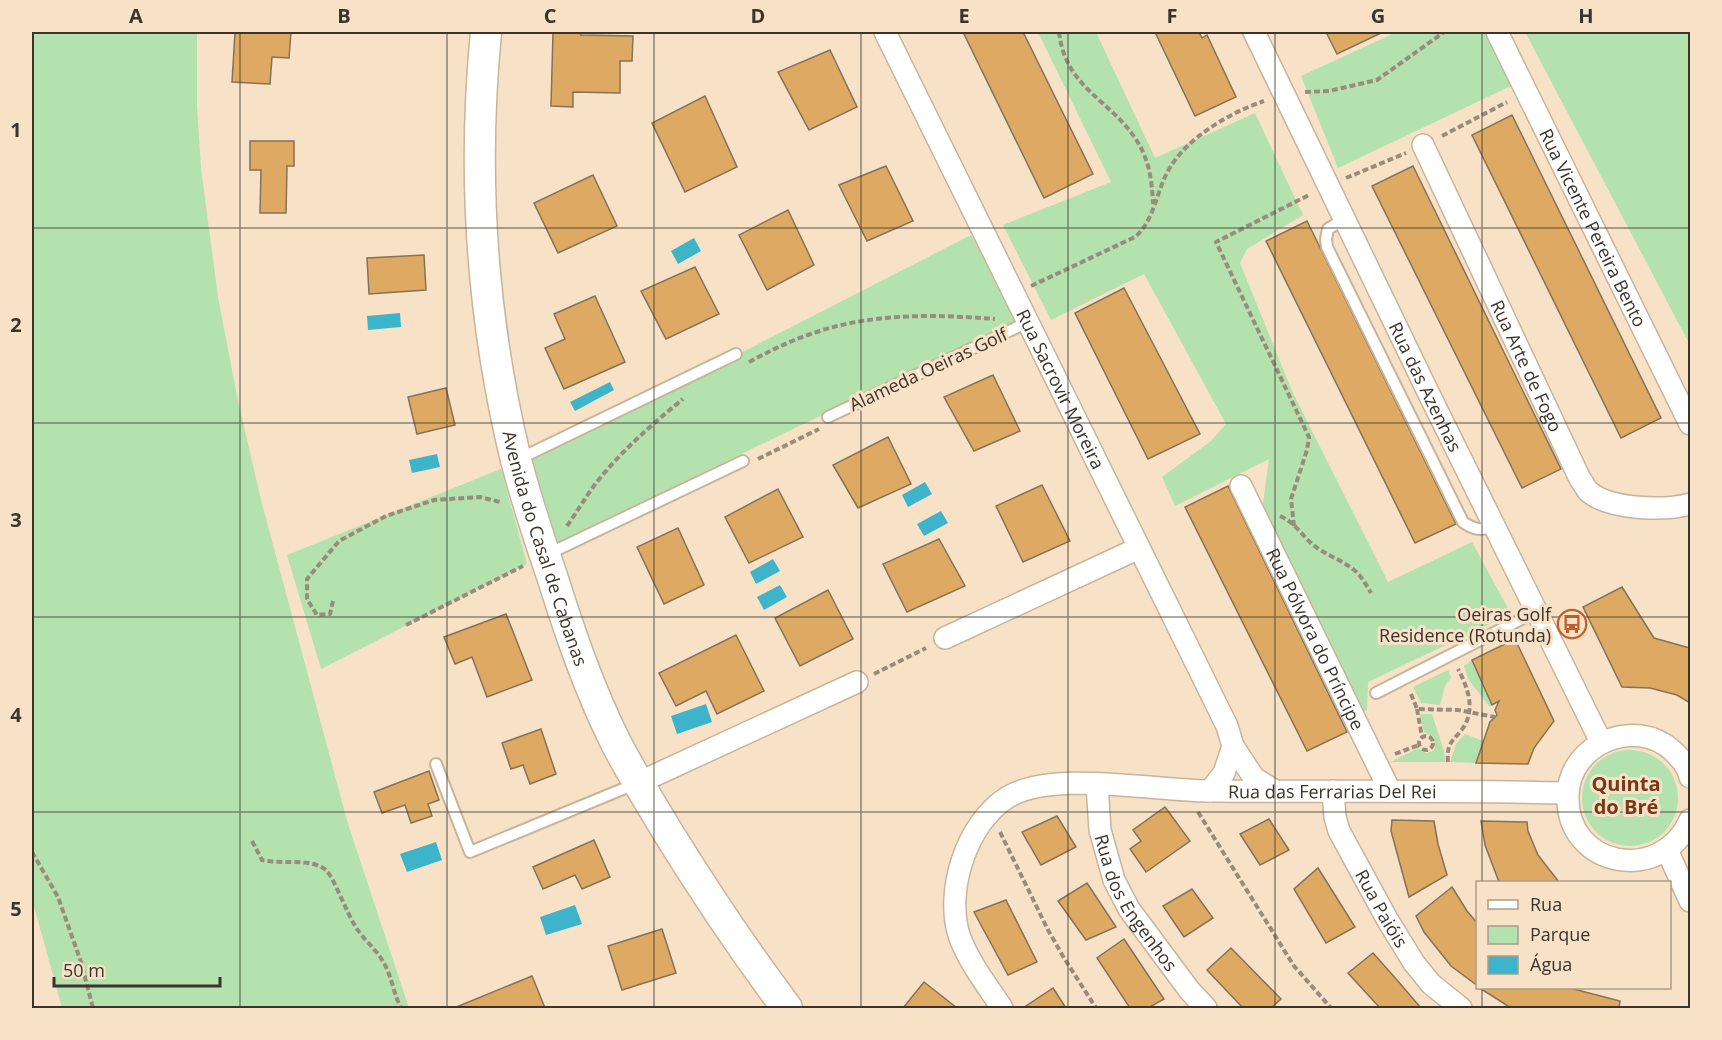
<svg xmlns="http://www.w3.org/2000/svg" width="1722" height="1040" font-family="'Open Sans',sans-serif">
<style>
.green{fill:#b3e2ae}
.water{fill:#3db4ca}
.building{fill:#deaa63;stroke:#847259;stroke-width:1.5}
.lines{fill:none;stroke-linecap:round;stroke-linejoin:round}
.lane-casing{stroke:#c8b49a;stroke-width:14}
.street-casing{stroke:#c8b49a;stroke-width:24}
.secondary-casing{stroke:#c8b49a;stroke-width:33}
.path{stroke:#9b8c7a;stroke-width:4;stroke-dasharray:6 3;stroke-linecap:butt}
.lane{stroke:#fff;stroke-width:10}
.street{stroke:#fff;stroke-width:21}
.secondary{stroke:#fff;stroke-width:30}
.grid{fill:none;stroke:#3c342a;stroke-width:1.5;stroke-opacity:0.55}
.labels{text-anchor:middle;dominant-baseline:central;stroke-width:6;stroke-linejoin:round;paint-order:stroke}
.street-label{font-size:18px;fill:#3c342a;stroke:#f7e2c7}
.poi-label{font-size:18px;fill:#3c342a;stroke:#f7e2c7;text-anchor:end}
.neighbourhood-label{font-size:20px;font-weight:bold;fill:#783816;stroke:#f7e2c7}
.neatline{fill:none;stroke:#3c342a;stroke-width:2}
.grid-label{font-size:20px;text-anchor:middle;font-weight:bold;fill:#3c342a}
</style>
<rect width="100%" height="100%" fill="#f7e2c7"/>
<!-- green -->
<g class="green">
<path d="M32,32H197V106L201,168L218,297L237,396L261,500L348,824L409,1008H62L32,899Z"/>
<path d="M1038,32H1096L1155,158L1255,113L1303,215L1247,249L1240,263L1292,391L1388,582L1472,542L1511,614L1368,682L1367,710L1361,713L1262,511L1269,459L1175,506L1162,477L1211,441L1226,424L1144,274L1051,320L1003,225L1111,182Z"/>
<path d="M1397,32H1490L1513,85L1338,168L1301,76Z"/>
<path d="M1525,32H1690V345Z"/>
<path d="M971,235L1018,321L554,544L526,463Z"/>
<path d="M501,469L527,564L321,669L287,555Z"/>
<path d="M1472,660L1493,706H1489L1468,679L1464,666Z"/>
<path d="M1448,670L1451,677L1445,686L1440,705L1421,703L1413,687Z"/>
<path d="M1420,714H1432L1444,751L1445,762H1390L1418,748L1426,753L1433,751L1435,748L1434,737L1424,732Z"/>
<path d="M1465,734L1483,741L1476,763L1450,762L1456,744Z"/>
<circle cx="1630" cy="798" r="48"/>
</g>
<!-- water -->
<g class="water">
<path d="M694,238L701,251L678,264L671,251Z"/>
<path d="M400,313L401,327L368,330L367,316Z"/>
<path d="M610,382L614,390L575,411L570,402Z"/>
<path d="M437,454L440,467L412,473L409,460Z"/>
<path d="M925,482L932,494L908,507L902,495Z"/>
<path d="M941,511L948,523L924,536L917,524Z"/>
<path d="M773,559L780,571L756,584L750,572Z"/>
<path d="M780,585L787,597L764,610L757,597Z"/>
<path d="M706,704L712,722L677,734L671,716Z"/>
<path d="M436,842L442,860L407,872L400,854Z"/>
<path d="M575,905L582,924L546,935L540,917Z"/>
</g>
<!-- building -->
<g class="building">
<path d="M235,32H291L289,58L272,57L270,84L232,82Z"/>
<path d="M553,32H582L581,35L633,36L632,61H620V93L573,92V107L551,106Z"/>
<path d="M963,32H1023L1093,174L1044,198Z"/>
<path d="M1155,32H1199L1202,38L1207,35L1236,97L1195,116Z"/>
<path d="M1326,32H1383L1337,54Z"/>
<path d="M830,50L857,107L809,130L778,72Z"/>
<path d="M705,96L737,167L685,192L652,123Z"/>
<path d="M1512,115L1661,418L1621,438L1472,135Z"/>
<path d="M250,141H294V166H287L286,213H260L261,170H250Z"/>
<path d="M886,166L913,221L867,241L839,185Z"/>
<path d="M1413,166L1561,469L1522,488L1372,186Z"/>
<path d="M593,175L617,226L558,253L534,203Z"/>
<path d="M788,210L814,265L767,290L739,235Z"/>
<path d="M1307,221L1456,524L1415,543L1266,241Z"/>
<path d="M424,255L426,290L369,294L367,258Z"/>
<path d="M695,267L719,314L666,339L641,291Z"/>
<path d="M1124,288L1200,434L1148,459L1075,313Z"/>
<path d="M595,296L625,362L564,389L545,348L565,339L554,314Z"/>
<path d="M993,375L1020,431L974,451L944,397Z"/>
<path d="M446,388L455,425L417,434L408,397Z"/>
<path d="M888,437L911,484L858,508L833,465Z"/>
<path d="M1042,485L1070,541L1023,562L996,506Z"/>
<path d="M1228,486L1347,732L1307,751L1185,507Z"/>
<path d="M778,489L803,537L749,563L725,517Z"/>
<path d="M678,528L704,585L664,604L637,547Z"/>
<path d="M939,539L965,586L907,612L883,564Z"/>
<path d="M1622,587L1654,638L1690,648V703L1677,695L1650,688L1622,687L1583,607Z"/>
<path d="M828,590L853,639L800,666L775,618Z"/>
<path d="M506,614L532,680L487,697L472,657L455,664L444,637Z"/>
<path d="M736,635L764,691L717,714L706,691L676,706L659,673Z"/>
<path d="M1515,639L1554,721L1534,748L1528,764L1476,763L1490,722L1497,715L1495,710L1499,701L1492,705L1472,660Z"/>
<path d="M541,729L556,774L530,784L523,765L511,769L502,743Z"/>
<path d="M429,771L439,800L428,804L432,816L411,823L405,805L382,813L374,792Z"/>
<path d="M1165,807L1190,841L1146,872L1130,849L1141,841L1133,830Z"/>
<path d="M1057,816L1076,847L1041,865L1022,832Z"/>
<path d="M1269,819L1289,850L1260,865L1240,834Z"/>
<path d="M1392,820L1434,821L1438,844L1447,875L1409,897L1391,831Z"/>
<path d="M1481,821L1527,822L1528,831L1538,855L1559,882H1499L1485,845Z"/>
<path d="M594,840L610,877L582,889L575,875L543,889L533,867Z"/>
<path d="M1318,868L1355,927L1326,943L1294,889Z"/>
<path d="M1087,883L1116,927L1086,940L1058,901Z"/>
<path d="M1452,887L1467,911L1478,924V986L1451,966L1424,932L1416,916Z"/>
<path d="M1192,889L1213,918L1184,937L1163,906Z"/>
<path d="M1006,900L1037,962L1008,975L974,912Z"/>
<path d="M662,929L676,973L622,990L608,946Z"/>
<path d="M1124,939L1164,999L1148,1008H1130L1097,958Z"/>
<path d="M1231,948L1281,999L1271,1008H1243L1207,970Z"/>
<path d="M1373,953L1397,980L1421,1008H1380L1348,973Z"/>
<path d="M532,976L545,1008H454Z"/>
<path d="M924,982L957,1008H903Z"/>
<path d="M1478,987H1566L1620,1001L1619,1008H1511Z"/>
<path d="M1053,988L1066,1008H1023Z"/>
</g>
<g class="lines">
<!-- lane casing -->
<g class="lane-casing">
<g id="lane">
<path d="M1344,219L1328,229L1326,239L1327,247L1463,522C1474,530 1482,531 1494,526"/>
<path d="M828,417L1028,322"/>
<path d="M517,460L736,354"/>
<path d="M546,555L743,461"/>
<path d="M1376,693L1537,611"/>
<path d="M436,764L470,852L635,784"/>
</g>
</g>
<!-- street casing -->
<g class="street-casing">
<g id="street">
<path id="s1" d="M885,32L1227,726L1233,746L1224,773L1210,791"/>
<path id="s2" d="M1254,32L1428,392L1601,742"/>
<path id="s3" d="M1497,32L1690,424"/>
<path id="s4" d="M1423,145L1580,479C1583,482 1585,488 1588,491C1609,510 1665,511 1690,504"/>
<path id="s5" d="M1241,486L1390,791"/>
<path d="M945,638L1139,548"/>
<path d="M1233,746L1254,778L1275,791"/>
<path d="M1690,777C1688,766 1680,758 1673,751C1635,716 1569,744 1568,795C1565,868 1662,885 1690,820"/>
<path d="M638,783L857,682"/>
<path id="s6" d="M1097,784L1100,830L1114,880L1129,909L1190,991L1206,1008"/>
<path id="s7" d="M1333,791L1335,817L1339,831L1387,919L1414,963L1431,984L1461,1008"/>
<path d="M1667,850L1690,901"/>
<path id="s8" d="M1002,1008C988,987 969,962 960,938C944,893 966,823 1008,797C1053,770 1155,791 1209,791C1329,792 1448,790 1567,793"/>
</g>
</g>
<!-- secondary casing -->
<g class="secondary-casing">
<g id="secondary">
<path id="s9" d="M486,32C472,175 482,320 516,460C526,499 539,538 552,576C570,633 589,689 616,743C632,774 651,804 669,834C706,894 745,952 787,1008"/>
</g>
</g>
<!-- path -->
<g class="path">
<path d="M1059,32C1065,87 1109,99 1135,138C1149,158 1152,180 1153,204"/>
<path d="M1305,92L1329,91L1377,80L1444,32"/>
<path d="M1442,136L1507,102"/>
<path d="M1346,178L1406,153"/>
<path d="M1031,286L1135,237C1154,221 1156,193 1168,171C1186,138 1229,113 1264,101"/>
<path d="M749,362C768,352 787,342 808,335C867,313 932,314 995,319"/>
<path d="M758,459L819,429"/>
<path d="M1280,516C1293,521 1301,534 1311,543C1322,553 1335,557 1347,565C1358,571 1365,582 1371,593"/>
<path d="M567,526C576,513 584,500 593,487C618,454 651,425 683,399"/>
<path d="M1294,526L1291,499L1307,450L1309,437L1216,242L1309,195"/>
<path d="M333,601L330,614L317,615L307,599V579L339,541L386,516L434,500L480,497L500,502"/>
<path d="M406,625L523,566"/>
<path d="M874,674L926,648"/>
<path d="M1411,694L1417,709L1458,710L1495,717"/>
<path d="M1417,709L1422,737"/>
<circle cx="1426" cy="743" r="7"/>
<path d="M1395,754L1419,745"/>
<path d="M1448,762C1446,740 1455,741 1465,725C1475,706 1467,686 1458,669"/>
<path d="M1198,812L1294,966L1331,1008"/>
<path d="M1000,832L1048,930L1064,958L1096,1008"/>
<path d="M252,841L262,860C282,865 309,857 326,870C333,876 347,913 354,924C362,939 377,949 385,965C392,978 394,995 401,1008"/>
<path d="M32,852L58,897L81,962L93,1008"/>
</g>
<!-- lane -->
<use href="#lane" class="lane"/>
<!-- street -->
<use href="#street" class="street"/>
<!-- secondary -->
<use href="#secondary" class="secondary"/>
</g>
<!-- grid -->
<path class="grid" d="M240,32V1008M447,32V1008M654,32V1008M861,32V1008M1068,32V1008M1275,32V1008M1482,32V882M32,228H1690M32,423H1690M32,617H1690M32,812H1690M1482,988V1008"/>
<!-- icons -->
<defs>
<g id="bus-ring" transform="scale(1.5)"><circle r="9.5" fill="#f7e2c7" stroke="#c25e28" stroke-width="1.5"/><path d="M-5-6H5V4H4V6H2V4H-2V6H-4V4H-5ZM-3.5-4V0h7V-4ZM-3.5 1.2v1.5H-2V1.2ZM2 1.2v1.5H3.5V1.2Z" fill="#c25e28"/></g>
</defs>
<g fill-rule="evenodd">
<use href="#bus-ring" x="1572" y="624"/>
</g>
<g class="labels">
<!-- street labels -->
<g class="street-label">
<text stroke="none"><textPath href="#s3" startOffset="218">Rua Vicente Pereira Bento</textPath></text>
<text stroke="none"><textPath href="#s4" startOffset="244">Rua Arte de Fogo</textPath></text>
<text transform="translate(928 369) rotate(-25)">Alameda Oeiras Golf</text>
<text stroke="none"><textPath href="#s2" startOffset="394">Rua das Azenhas</textPath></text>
<text stroke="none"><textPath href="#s1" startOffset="398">Rua Sacrovir Moreira</textPath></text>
<text stroke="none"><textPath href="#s9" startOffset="524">Avenida do Casal de Cabanas</textPath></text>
<text stroke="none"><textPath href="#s5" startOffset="170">Rua Pólvora do Príncipe</textPath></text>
<text stroke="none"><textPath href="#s8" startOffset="567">Rua das Ferrarias Del Rei</textPath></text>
<text stroke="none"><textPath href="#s6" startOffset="128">Rua dos Engenhos</textPath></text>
<text stroke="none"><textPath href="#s7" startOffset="129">Rua Paióis</textPath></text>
</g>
<!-- poi labels -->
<g class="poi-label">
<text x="1551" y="614">Oeiras Golf<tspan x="1551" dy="21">Residence (Rotunda)</tspan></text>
</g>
<!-- neighbourhood labels -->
<g class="neighbourhood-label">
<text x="1626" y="783">Quinta<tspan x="1626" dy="23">do Bré</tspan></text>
</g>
</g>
<!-- border -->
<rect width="1722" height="1040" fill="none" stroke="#f7e2c7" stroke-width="66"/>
<!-- legend -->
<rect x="1476" y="881" width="195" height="108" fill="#f7e2c7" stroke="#ac9c88" stroke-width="1.5"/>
<rect x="1488" y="900" width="30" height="9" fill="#ffffff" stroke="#ac9c88" stroke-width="1.5"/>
<text x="1530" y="911" font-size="18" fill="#3c342a">Rua</text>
<rect x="1488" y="926" width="30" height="18" fill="#b3e2ae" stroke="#ac9c88" stroke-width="1.5"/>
<text x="1530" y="941" font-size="18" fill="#3c342a">Parque</text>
<rect x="1488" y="956" width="30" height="18" fill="#3db4ca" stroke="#ac9c88" stroke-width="1.5"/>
<text x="1530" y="971" font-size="18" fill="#3c342a">Água</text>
<!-- scale -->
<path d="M54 977v9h166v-9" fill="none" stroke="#3c342a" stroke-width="3"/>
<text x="63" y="977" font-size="18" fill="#3c342a" stroke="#f7e2c7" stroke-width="4.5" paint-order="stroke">50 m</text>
<rect x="33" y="33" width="1656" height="974" class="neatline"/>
<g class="grid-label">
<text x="136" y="23">A</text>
<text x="344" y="23">B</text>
<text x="550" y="23">C</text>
<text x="758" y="23">D</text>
<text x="964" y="23">E</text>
<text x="1172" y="23">F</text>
<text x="1378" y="23">G</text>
<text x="1586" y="23">H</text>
<text x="16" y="137">1</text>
<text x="16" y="332">2</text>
<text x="16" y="527">3</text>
<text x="16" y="722">4</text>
<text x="16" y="916">5</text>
</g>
</svg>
